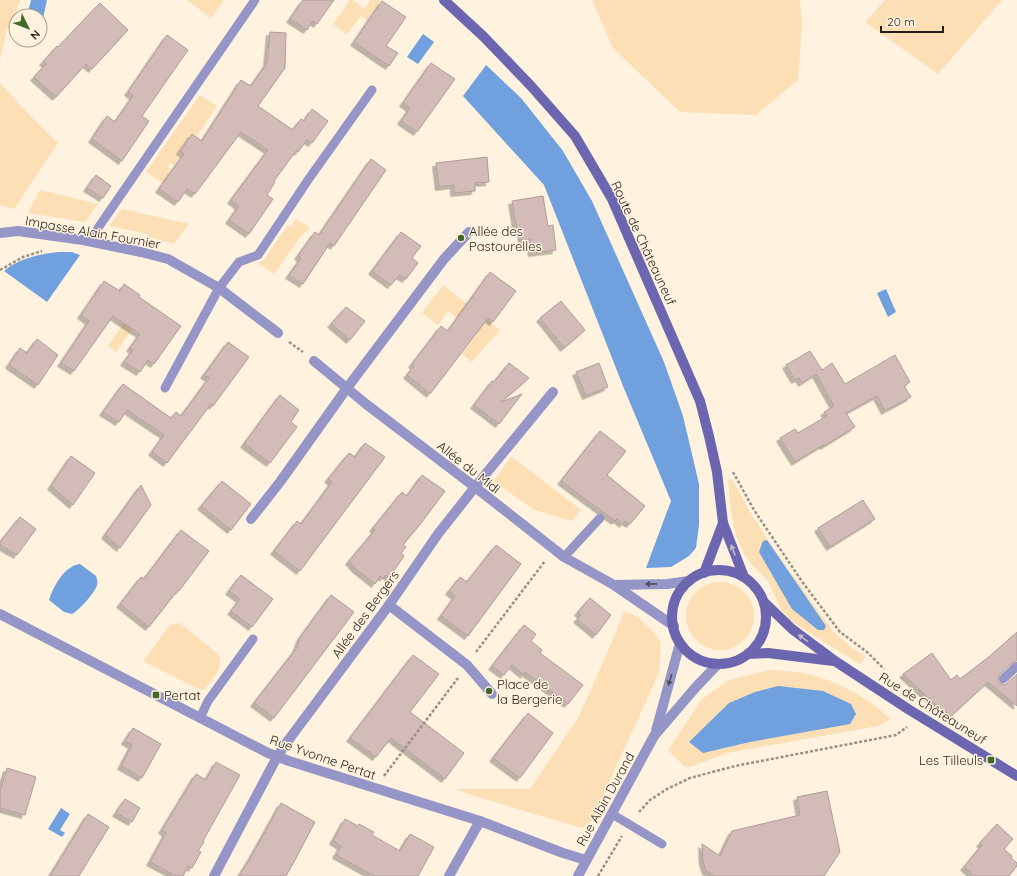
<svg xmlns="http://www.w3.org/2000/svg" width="1017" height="876" font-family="Quicksand,sans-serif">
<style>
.green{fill:#fcdfb5}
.water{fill:#70a0dd}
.building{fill:#d3bbb8;stroke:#b29b98;filter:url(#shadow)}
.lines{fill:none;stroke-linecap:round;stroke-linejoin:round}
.path{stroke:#9a9184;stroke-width:2.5;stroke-dasharray:3 2;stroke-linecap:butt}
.service{stroke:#9695c7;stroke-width:9}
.minor{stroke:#9695c7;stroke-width:10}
.secondary{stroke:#6b66af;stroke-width:10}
.oneway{fill:#c4bacc}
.oneway2{fill:#514e5e}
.poi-dot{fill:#416a26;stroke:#fff2df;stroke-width:1.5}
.labels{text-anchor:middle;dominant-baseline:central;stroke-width:3;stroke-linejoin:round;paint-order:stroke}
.poi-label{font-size:13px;fill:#231f18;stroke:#fff2df;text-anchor:start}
.street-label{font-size:13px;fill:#231f18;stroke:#fff2df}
</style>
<defs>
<filter id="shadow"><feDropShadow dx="-3.5" dy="3.5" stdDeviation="0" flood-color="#0004"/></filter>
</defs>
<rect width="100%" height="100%" fill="#fff2df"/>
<!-- green -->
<g class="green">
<path d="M0,0H21L7,30L0,60Z"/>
<path d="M187,0H224L211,18Z"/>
<path d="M350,0H353L364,9L371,0H381L367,20L361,16L347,34L333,24Z"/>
<path d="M592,0H800L802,24L798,80L756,115L680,112L613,48Z"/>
<path d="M885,0H1002L938,74L865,22Z"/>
<path d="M0,83L26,111L58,143L14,209L0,205Z"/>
<path d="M200,95L217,106L197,136L192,133L177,154L179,157L174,165L170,163L168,167L171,169L168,172L170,174L163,183L146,172Z"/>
<path d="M40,190L98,204L85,222L28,213Z"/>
<path d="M122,209L189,224L174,244L149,237L148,234L109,226Z"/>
<path d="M296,219L310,228L301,236L274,274L258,263L264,260L288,225L291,227Z"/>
<path d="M443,285L500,330L472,362L462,354L477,334L448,311L438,325L422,313Z"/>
<path d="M141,298L159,311L137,322L116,352L108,346Z"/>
<path d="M511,456L581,510L572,521L534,510L494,481Z"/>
<path d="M732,479L750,512L768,540L832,630L852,648L866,657L860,664L789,620C779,609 776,597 770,585C764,574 753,567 746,557C732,535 731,506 728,480Z"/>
<circle cx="720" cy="616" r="34"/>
<path d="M624,612C639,613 652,631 661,642L659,673L593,817L588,824L583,828L578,827L465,793L457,789H530L578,718L605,658Z"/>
<path d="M180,623L218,654C225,668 213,678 205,689L201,690L143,661L170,625Z"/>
<path d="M770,670C782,671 795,671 807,674C839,681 867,698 891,719L878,726L727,753L693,766L685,767L668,750L702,699L729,680Z"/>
</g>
<!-- water -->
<g class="water">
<path d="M31,0H47L41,27L40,16H27Z"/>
<path d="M423,34L434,42L418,64L407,57Z"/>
<path d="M486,65L521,98L563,151L592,201L664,362L683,416L699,484V525L696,548L689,556L671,567L646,568L671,501L623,386L544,185L463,96Z"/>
<path d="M59,252H72L80,255L47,302L4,271C20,258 39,254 59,252Z"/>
<path d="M886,289L896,312L888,317L877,293Z"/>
<path d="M767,540L826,626L824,630H818L792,609L759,552L763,541Z"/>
<path d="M80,564L96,576C97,579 98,582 97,585C94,594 80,609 72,614L64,612L49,600C53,587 64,566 80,564Z"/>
<path d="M778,686L823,691L851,704L856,714L850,724L750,742L703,753L689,742L729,703L755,692Z"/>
<path d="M61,808L70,814L60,830L65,833L62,837L48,829Z"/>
</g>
<!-- building -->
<g class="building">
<path d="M303,0H334L317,24L313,21L307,30L290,19Z"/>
<path d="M382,1L406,17L386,46L398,53L389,66L354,42Z"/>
<path d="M100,3L128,30L92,69L86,64L56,97L34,77L46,64L43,62L57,46L58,47Z"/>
<path d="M270,32L286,33L285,68L258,106L293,130L301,119L304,121L312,109L328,121L312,143L307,140L298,152L296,151L274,181L275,182L267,195L273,199L249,234L229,220L239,206L231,200L268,150L241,132L195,194L187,189L178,202L159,189L184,154L180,151L192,134L202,141L241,80L251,86L267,63Z"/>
<path d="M167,35L188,50L142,116L149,121L122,161L92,139L107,116L115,122L133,96L128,92Z"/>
<path d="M431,63L455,79L417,132L401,121L410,108L403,103Z"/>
<path d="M487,157L489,182L475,183V191L454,193V185L439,187L436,163Z"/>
<path d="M371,159L386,170L334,246L330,243L303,284L289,275L301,258L298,256L315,232L319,235Z"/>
<path d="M96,175L111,186L103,198L87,188Z"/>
<path d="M543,196L548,226L553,225L556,250L532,253L530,239L522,240L521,230L517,231L512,201Z"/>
<path d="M401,232L421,246L412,258L418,263L406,279L399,275L391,285L372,271Z"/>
<path d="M490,272L516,291L493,322L488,318L430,394L407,375L414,366L412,364L441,326L448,331Z"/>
<path d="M104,281L120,291L124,284L140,295L139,297L181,326L154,364L148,360L140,372L124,362L133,350L130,348L140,334L113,316L74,371L61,363L89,321L81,315Z"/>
<path d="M561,301L585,330L564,348L540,318Z"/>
<path d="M346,307L365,321L350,340L331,324Z"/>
<path d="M37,339L58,355L38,385L9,365L20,348L27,353Z"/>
<path d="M228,342L249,357L213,406L211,404L167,463L152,452L164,435L127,410L119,422L103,412L123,384L171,418L176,412L181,416L209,378L204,375Z"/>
<path d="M810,351L822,370L832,363L845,384L895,355L910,382L904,386L911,397L885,411L877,396L846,413L855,427L824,446L823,445L795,462L780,438L795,429L798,433L827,416L824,412L834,406L816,374L802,383L799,378L795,380L786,365Z"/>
<path d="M509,363L529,378L501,402L522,394L499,424L474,405L492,381L494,382Z"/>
<path d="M599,363L608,387L586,396L576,372Z"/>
<path d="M280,395L299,410L291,422L297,427L270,463L244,444Z"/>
<path d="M600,431L626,451L607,475L645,506L630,524L625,521L623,524L617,519L615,521L561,481Z"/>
<path d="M365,443L385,457L300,571L274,551L297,521L301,524L332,482L328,479L349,453L355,457Z"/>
<path d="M71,456L95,473L73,505L51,486Z"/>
<path d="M422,475L445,491L422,522L403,545L406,547L401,553L404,556L389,578L386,575L383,578L380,576L375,584L356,569L349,561L375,530L373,528L402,492L407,496Z"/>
<path d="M222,481L251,504L231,530L201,506Z"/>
<path d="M141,485L151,505L120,548L105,535Z"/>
<path d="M863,500L875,519L830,547L818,528Z"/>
<path d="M20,517L36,529L17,555L0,545V542Z"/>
<path d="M181,530L209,551L179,591L178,590L149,627L120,604L141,577L144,579Z"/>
<path d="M496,545L521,564L468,636L441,616L455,596L449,591L460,577L467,582Z"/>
<path d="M241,575L273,599L252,627L231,611L240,599L229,591Z"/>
<path d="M331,595L354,612L274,718L254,703L296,649L301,636Z"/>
<path d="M590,598L611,615L596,635L577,619L581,615L578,612Z"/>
<path d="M524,625L536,634L531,641L542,650L540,653L583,685L568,704L525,672L524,675L512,665L504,675L492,666Z"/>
<path d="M1017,632V660L1013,662L999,675L997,680L999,683L1005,685L1017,674V706L988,682L951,716L935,704L903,674L932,653L951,680L957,675L960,679L990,656Z"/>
<path d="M413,655L439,674L410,712L464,753L445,779L391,738L376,757L350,738Z"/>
<path d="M528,713L553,733L520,778L493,758Z"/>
<path d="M133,728L161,744L142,778L121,766L132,745L125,741Z"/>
<path d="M216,762L240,775L203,841L204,842L198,851L201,852L192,868L188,866L183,876H176L150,862L166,833L162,830L196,774L206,780Z"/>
<path d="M7,768L36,777L25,815L0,808V791Z"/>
<path d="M827,791L840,852L824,876H715L706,871L703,862L702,844L720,856L732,831L800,815L797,797Z"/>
<path d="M125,799L140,808L132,822L116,813Z"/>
<path d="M281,803L315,822L295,860L286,876H239L251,857Z"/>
<path d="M88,814L109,827L79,876H50Z"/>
<path d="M345,819L358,826L359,824L374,832L372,835L400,851L410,834L434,847L418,876H374L336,855L341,846L333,841Z"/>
<path d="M997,824L1013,839L1004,849L1012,856L1011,858L1017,863V866L1009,876H974L964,867L982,845L980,843Z"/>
</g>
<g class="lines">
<!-- path -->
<g class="path">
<path d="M0,270L23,257L42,251"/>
<path d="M289,342L303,352"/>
<path d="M733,472L754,510L803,583L840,632L867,652L884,669"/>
<path d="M476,652L545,561"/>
<path d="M384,776L458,678"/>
<path d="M639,812L650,800L667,789L690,778L735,766L896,735L907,727"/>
<path d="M598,876L622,836"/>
</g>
<!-- service -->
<g class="service">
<path d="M91,242L98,228L255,0"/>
<path d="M165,388L219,288L239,262L258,255L308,180L372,90"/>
<path d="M564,557L600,518"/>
<path d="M1003,679L1017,666"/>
<path d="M200,718L208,701L253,639"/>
<path d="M612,814L662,844"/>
</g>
<!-- minor -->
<g class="minor">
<path d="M0,233L18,231L83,240L141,252L168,259L219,288L278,333"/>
<path d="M314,361L366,404L475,487L554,549L564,557L614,585L674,626"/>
<path d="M251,519L280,482L347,388L444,259L469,232"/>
<path d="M614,585L667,584L689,581"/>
<path d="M389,605L467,665L492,694"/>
<path d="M0,614L268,753L289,761L480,821L563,853L586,860"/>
<path d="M656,731L680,643"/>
<path d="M214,876L277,757L287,742L389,605L438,534L475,487L553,392"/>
<path d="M449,876L480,821"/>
<path d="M578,876L654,736L696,687L718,664"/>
</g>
<!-- secondary -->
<g class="secondary">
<path d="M444,0L483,36L531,86L575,136L612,199L700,401L709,436L717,472L723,523L744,577"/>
<circle cx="719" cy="617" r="47"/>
<path d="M704,573L723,523"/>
<path d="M765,603L792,629L835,661L908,709L1017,776"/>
<path d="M748,654L768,653L833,661"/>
</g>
</g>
<!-- one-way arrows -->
<defs><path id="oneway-solid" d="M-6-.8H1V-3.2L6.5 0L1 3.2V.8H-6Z"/></defs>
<g class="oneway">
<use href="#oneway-solid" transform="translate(733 550) rotate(-111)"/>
<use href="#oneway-solid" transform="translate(803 638) rotate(-144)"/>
</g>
<g class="oneway2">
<use href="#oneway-solid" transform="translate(651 584) rotate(179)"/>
<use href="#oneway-solid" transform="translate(670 680) rotate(106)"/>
</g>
<!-- markers -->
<g class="poi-dot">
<circle cx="461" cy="238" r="4"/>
<circle cx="489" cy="691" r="4"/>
<rect x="152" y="691" width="8" height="8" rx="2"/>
<rect x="987" y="756" width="8" height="8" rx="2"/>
</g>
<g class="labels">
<!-- poi labels -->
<g class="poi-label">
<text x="469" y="231">Allée des<tspan x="469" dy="15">Pastourelles</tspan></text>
<text x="497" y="684">Place de<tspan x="497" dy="15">la Bergerie</tspan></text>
<text x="164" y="695">Pertat</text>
<text x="983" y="760" text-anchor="end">Les Tilleuls</text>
</g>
<!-- street labels -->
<g class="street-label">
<text transform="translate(93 232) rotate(10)">Impasse Alain Fournier</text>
<text transform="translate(644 243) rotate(65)">Route de Châteauneuf</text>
<text transform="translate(469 467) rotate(38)">Allée du Midi</text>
<text transform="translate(365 614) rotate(-54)">Allée des Bergers</text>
<text transform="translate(933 708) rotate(32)">Rue de Châteauneuf</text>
<text transform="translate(323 757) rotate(19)">Rue Yvonne Pertat</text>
<text transform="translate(605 799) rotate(-61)">Rue Albin Durand</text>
</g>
</g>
<!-- north arrow -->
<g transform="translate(28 28) rotate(133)"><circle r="19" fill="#fff2df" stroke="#a79e8f"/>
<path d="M0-3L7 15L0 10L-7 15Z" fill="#416a26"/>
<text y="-6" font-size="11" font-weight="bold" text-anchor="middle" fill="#231f18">N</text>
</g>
<!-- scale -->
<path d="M881 26v6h62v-6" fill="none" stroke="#231f18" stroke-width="2"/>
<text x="887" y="26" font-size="12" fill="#231f18" stroke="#fff2df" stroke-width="3" paint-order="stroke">20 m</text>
</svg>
